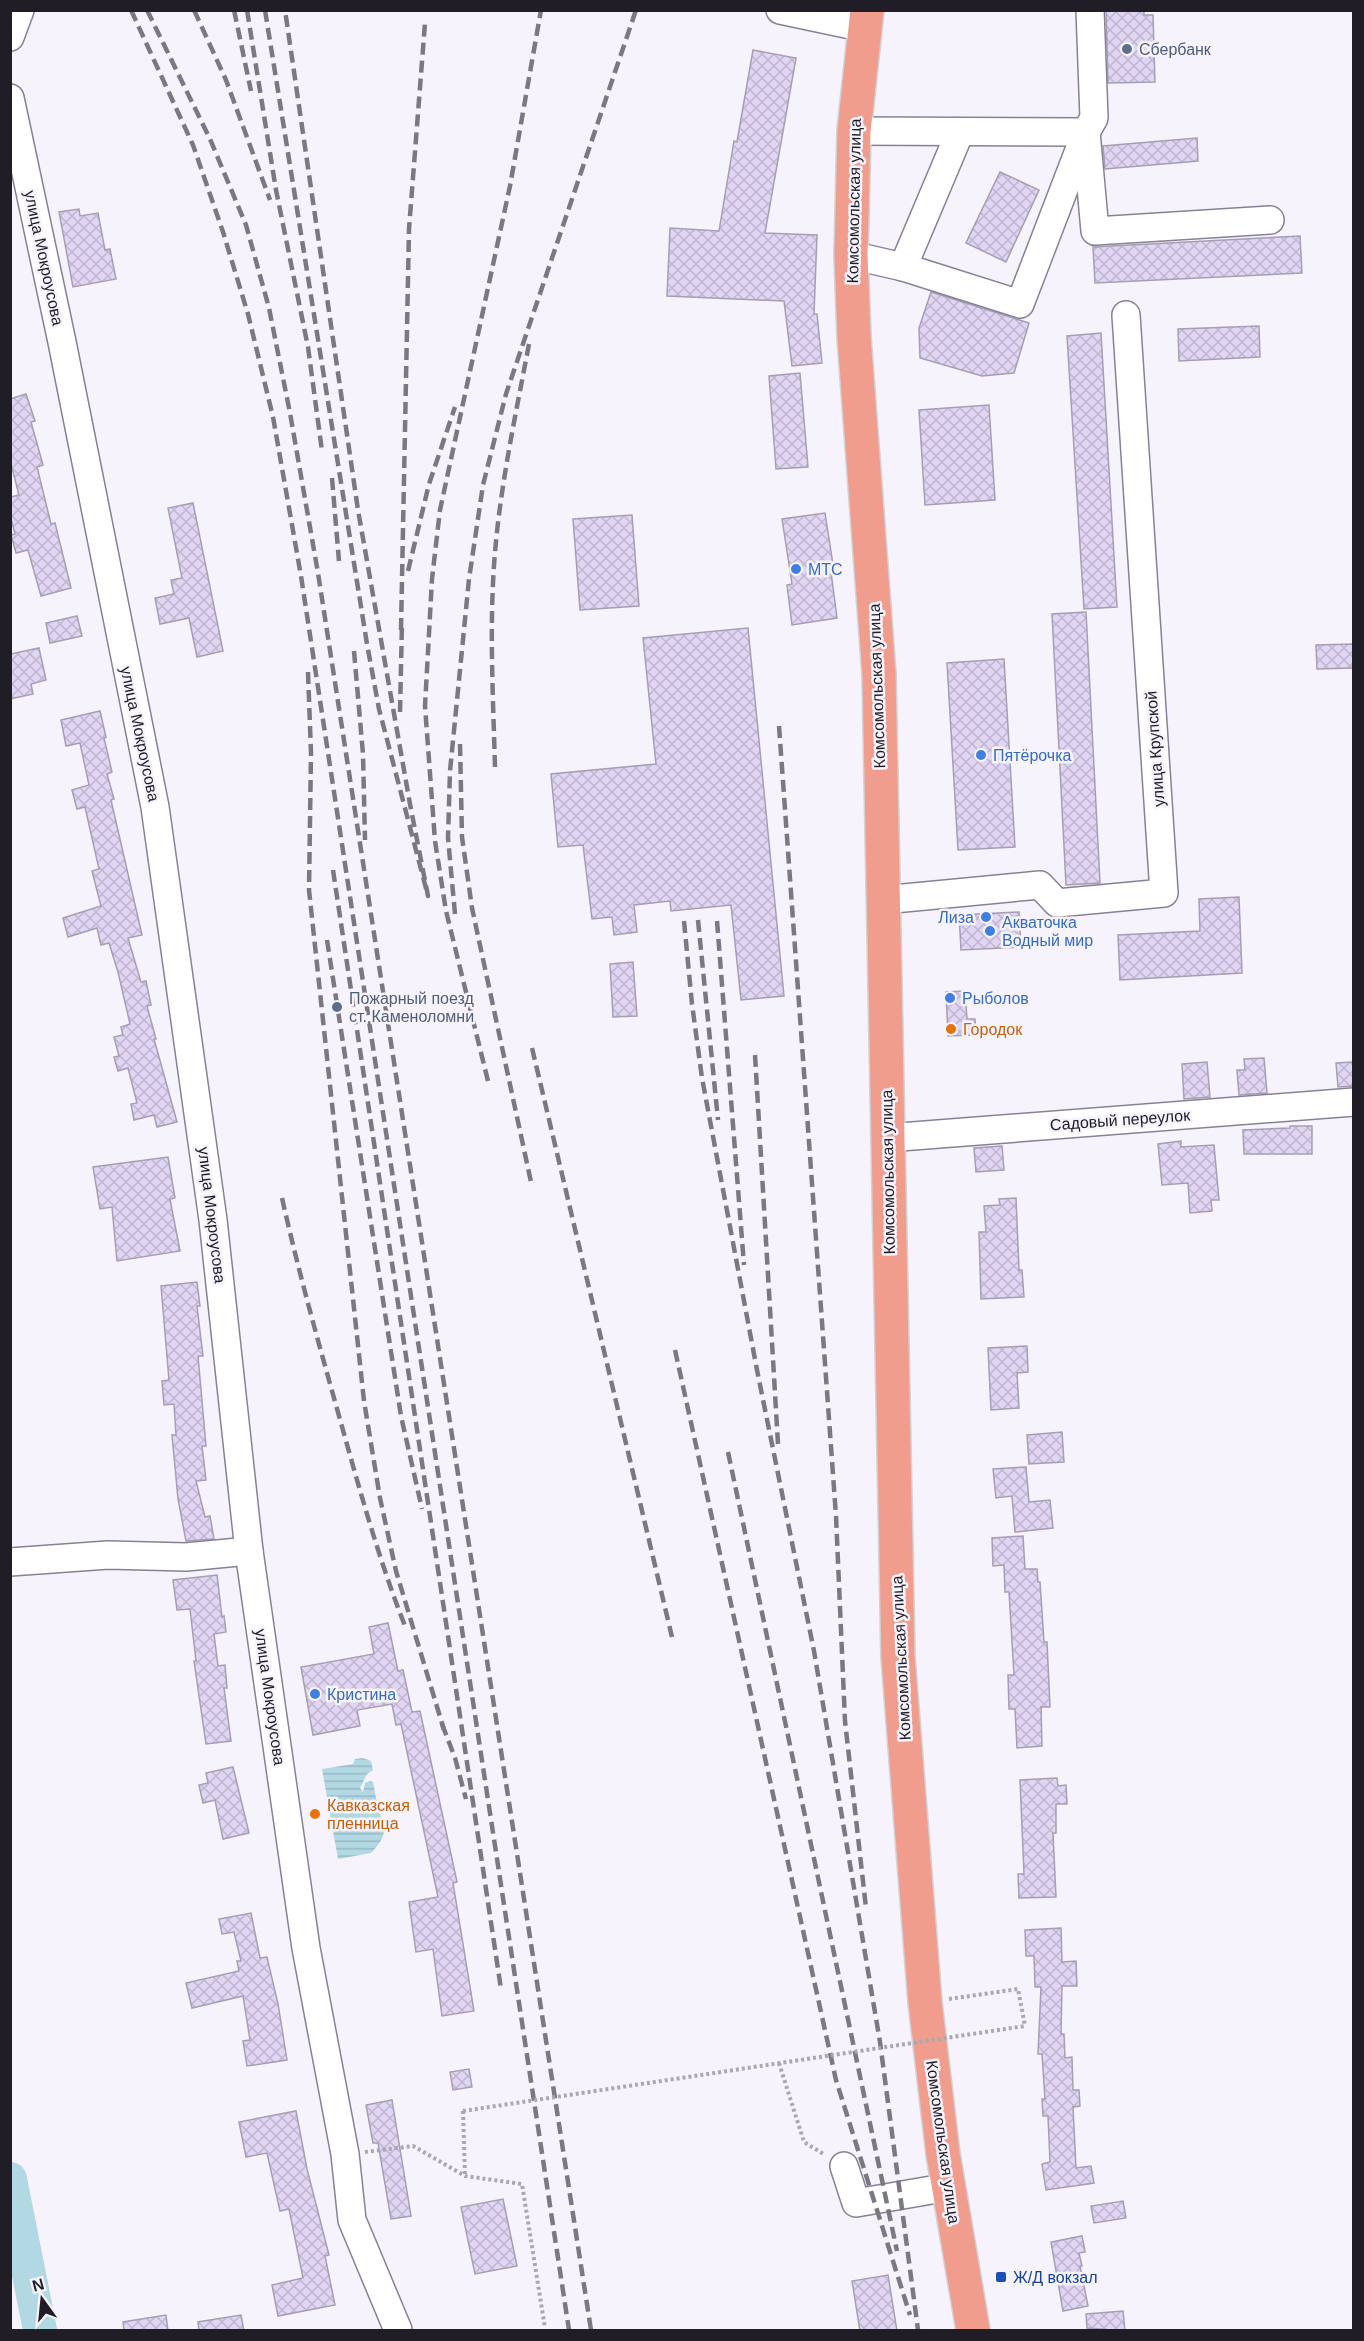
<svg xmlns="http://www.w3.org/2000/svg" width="1364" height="2341" font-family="Arial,sans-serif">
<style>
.water{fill:url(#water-rules)}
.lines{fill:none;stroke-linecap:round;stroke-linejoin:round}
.river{stroke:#b2d8e3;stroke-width:34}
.building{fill:url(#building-cross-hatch);stroke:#a69eb3;stroke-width:1.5}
.minor-casing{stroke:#888095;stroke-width:30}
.major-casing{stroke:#d2d2d4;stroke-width:36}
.path{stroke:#aaa7b0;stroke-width:4;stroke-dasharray:3 3;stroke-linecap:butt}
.minor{stroke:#fff;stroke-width:27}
.major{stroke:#f19d8e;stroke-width:33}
.rail{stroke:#7c7882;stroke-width:4.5;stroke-dasharray:12 6;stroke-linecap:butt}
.path-bridge{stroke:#aaa7b0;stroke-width:4;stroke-dasharray:3 3;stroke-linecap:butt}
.service-dot{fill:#5c6f8a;stroke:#f7f3fd;stroke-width:2}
.shop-dot{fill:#3f7fe0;stroke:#f7f3fd;stroke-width:2}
.food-dot{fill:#e8710a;stroke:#f7f3fd;stroke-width:2}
.transit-dot{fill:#1a4fb4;stroke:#f7f3fd;stroke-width:2}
.labels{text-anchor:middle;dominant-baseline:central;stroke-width:5;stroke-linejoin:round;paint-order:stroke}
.service-label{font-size:16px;fill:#4e5e75;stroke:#f7f3fd;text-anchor:start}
.street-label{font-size:16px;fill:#201d26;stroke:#f7f3fd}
.shop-label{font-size:16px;fill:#366cbe;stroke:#f7f3fd;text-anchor:start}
.food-label{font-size:16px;fill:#c56008;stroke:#f7f3fd;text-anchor:start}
.transit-label{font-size:16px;fill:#164399;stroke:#f7f3fd;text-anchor:start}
</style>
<defs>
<pattern id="water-rules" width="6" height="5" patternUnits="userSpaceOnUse" patternTransform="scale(1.5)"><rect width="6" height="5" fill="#b2d8e3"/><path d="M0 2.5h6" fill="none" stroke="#99b9c3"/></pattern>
<pattern id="building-cross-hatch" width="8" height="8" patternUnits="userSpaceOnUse" patternTransform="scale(1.5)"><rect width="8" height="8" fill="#e0d5f3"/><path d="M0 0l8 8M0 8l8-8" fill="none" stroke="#c0b6d0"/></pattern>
</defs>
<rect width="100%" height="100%" fill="#f7f3fd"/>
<!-- water -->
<path class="water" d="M363,1758L371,1761L373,1770L367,1774L360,1788L363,1792L365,1783L370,1781L373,1782C375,1791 376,1801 379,1810C386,1831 387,1836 371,1853L338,1859L322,1769L353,1764L355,1759Z"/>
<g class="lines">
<!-- river -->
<path class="river" d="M10,2179L40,2330"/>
</g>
<!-- building -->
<g class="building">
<path d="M1106,10H1144V15H1153L1155,82L1108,83Z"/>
<path d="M753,50L796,58L765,233L817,235L814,314H817L822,363L792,366L784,301L667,296L670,228L719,231L734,141L737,142Z"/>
<path d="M1197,138L1198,161L1105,169L1103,146Z"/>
<path d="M1000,172L1039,190L1006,262L966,243Z"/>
<path d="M79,209L80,216L98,213L105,250L110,249L116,279L73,287L59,212Z"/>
<path d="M1300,236L1302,273L1095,283L1093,247Z"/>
<path d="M931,292L1029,323L1014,373L982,376L920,358L919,328Z"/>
<path d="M1259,326L1260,357L1179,361L1178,329Z"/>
<path d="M1101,333L1117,607L1084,609L1067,336Z"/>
<path d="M800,373L808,467L776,469L769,376Z"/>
<path d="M26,394L35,421L31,422L43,465L37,467L51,524L55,523L71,588L41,596L28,550L16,553L11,535L15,534L10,515V497L19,495L10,460V399Z"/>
<path d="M989,405L995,500L925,505L919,410Z"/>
<path d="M193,503L223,651L197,657L189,618L160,624L155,598L174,594L171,580L182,578L168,508Z"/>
<path d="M825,513L834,571L831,572L837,618L792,625L787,585L792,584L782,519Z"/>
<path d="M632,515L639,606L580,610L573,519Z"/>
<path d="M1086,612L1100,883L1066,885L1052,614Z"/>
<path d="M77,616L82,636L50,643L46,623Z"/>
<path d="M748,628L784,996L741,1000L731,905L671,911L670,901L634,905L637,932L614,935L612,917L592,919L583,845L558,847L551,774L656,764L643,638Z"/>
<path d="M1353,644V668L1317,669L1316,645Z"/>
<path d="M39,648L46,680L31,684L33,694L10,699V654Z"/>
<path d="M1004,659L1015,847L958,850L947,663Z"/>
<path d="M100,711L106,737L104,738L112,772L107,774L114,799L111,800L142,935L128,938L141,982L146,981L151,1005L147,1006L156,1039H154L177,1122L157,1127L154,1115L134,1120L131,1104L137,1103L128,1068L118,1071L114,1057L119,1056L114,1037L123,1035L121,1027L130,1024L118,972L109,943L101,945L97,928L68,937L63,918L101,906L92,871L99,869L85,807L77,809L72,790L89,785L80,743L66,746L61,720Z"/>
<path d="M1239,897L1242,973L1120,980L1118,935L1200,931L1199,899Z"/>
<path d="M1019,912L1021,947L961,950L959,915Z"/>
<path d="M633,962L637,1016L613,1017L610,964Z"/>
<path d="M965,991L967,1019H975L976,1035L948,1036L946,992Z"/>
<path d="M1264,1058L1267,1093L1239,1095L1237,1070H1245L1244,1059Z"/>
<path d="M1207,1062L1210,1097L1184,1099L1182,1064Z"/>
<path d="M1353,1062V1086L1338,1087L1336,1063Z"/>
<path d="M1290,1126H1312V1154H1244L1243,1130L1290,1128Z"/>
<path d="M1181,1141V1147L1214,1145L1219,1200H1211L1212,1211L1190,1213L1188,1183L1162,1185L1158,1144Z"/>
<path d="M1002,1146L1004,1170L976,1172L974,1148Z"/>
<path d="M168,1157L175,1198L170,1199L180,1251L117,1261L112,1207L100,1209L93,1167Z"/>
<path d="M1016,1198L1019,1270H1022L1024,1297L981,1299L979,1232H986L984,1206L1000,1205L999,1199Z"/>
<path d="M197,1282L200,1306H197L203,1356H198L206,1446H202L206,1480L196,1481L205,1517L210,1516L214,1539L186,1541L178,1499L172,1435H176L174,1404L164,1405L162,1381L169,1380L161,1286Z"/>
<path d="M1027,1346L1028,1372L1017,1373L1019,1408L991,1410L988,1348Z"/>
<path d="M1062,1432L1064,1462L1029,1464L1027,1435Z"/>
<path d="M1026,1467L1029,1502L1050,1500L1053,1528L1015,1532L1012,1496L996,1498L993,1469Z"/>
<path d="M1023,1536L1025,1569H1037L1038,1582H1040L1044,1642H1047L1050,1707H1041L1042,1746L1017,1748L1015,1709H1009L1008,1675H1014L1009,1592H1005L1004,1565L993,1566L992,1538Z"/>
<path d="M217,1575L222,1617L224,1616L226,1632L214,1634L218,1666L225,1665L227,1688H224L231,1741L206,1744L194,1661H196L190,1609L177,1610L173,1580Z"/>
<path d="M388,1623L398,1671L403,1670L412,1712L420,1711L457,1882L453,1883L474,2011L442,2016L433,1949L416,1952L409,1902L438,1897L401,1724L396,1725L392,1704L357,1710L360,1726L313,1735L301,1667L374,1654L369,1627Z"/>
<path d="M233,1767L249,1833L223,1839L215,1800L203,1803L199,1785L208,1783L206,1773Z"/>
<path d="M1057,1778L1058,1786L1066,1785L1067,1804H1056V1833H1053L1056,1897L1019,1898L1018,1874H1024L1020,1780Z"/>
<path d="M251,1913L260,1958L267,1957L278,2004L287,2060L247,2066L243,2041L250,2040L243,1996L192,2008L186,1983L239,1971L237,1961H241L234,1932L222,1934L219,1919Z"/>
<path d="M1061,1928L1062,1962L1076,1961L1077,1986H1062L1061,2034H1064L1065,2058L1072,2057L1073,2090H1079L1080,2106L1073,2107L1076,2168L1091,2166L1094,2183L1046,2190L1042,2164L1050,2162L1048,2116H1043L1042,2099H1045L1042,2054H1038L1041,1987H1035L1034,1956H1026L1025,1930Z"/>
<path d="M469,2069L472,2087L453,2090L450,2072Z"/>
<path d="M392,2100L411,2216L391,2219L378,2143H373L366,2105Z"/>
<path d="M296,2111L307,2169L329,2255L325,2256L335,2305L278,2316L272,2285L303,2278L289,2209L280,2211L267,2153L246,2157L239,2122Z"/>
<path d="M503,2199L517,2266L475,2274L461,2207Z"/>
<path d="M1123,2201L1126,2218L1094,2223L1091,2206Z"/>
<path d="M1082,2236L1085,2252L1079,2253L1082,2266H1080L1088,2306L1063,2311L1051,2242Z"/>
<path d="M888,2275L897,2331H860L852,2281Z"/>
<path d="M1123,2311L1125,2331L1087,2328L1086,2314Z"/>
<path d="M166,2315L168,2331H124L123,2322Z"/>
<path d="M241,2315L244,2331H199L198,2322Z"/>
</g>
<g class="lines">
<!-- minor casing -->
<g class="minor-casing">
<g id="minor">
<path d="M780,10L865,28"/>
<path d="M10,37L20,10"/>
<path d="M10,98L62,342L155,807L213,1220L249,1551L306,1948L345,2154L352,2220L398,2330"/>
<path d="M854,131L1086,132L1095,231L1270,220"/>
<path d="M851,255L903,267L1020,304L1086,132L1094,118L1090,10"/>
<path d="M903,267L960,132"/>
<path d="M883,900L1040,885L1057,903L1164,893L1126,315"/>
<path d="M887,1138L1354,1102"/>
<path d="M10,1562L108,1555L186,1557L249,1551"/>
<path d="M844,2166L856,2203L949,2187"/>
</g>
</g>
<!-- major casing -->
<g class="major-casing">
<path id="major" d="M867,10L854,131L851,255L854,337L879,674L898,1657L925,2002L943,2154L973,2330"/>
</g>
<!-- path -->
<g class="path">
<path d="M949,1999L1018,1989L1025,2026"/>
<path d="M779,2063L804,2142L825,2155"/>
<path d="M463,2111L465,2176"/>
<path d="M365,2152L413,2146L465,2176L522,2184L545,2328"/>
</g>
<!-- minor -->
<use href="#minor" class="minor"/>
<!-- major -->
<use href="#major" class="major"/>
<!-- rail -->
<g class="rail">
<path d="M131,10L193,145L223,232L248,314L273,417L301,576L569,2330"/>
<path d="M147,10L210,139L246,225L269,308L290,413L318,573L591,2330"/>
<path d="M194,10L226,80L270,200"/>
<path d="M234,10L251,91"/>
<path d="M247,10L276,190L308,347L322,451"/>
<path d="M265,10L367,644L379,709L428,896L410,804L358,510L285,10"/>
<path d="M332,478L339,561"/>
<path d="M408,571L429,484L455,407"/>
<path d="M401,630L409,229L425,23"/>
<path d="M354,651L363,754L365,840"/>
<path d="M308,672L311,753L309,890L364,1401L380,1498L396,1571L444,1730"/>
<path d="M400,712L402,622"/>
<path d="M779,726L836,1516L845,1721L866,1908"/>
<path d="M460,744L462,837L472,908L531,1182"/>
<path d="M495,767C493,695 489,623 495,552C501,482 516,413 529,344"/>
<path d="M333,870L501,1989"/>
<path d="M455,914L448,838L450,771L469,579L483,485L506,394L636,10"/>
<path d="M698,920L718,1120"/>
<path d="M684,921L692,1004L702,1078L757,1370L814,1651L880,2042L918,2330"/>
<path d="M717,921L744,1265"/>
<path d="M327,940L401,1416L422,1509"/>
<path d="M532,1048L672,1637"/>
<path d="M755,1055L778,1444"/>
<path d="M488,1081L446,911L435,841L425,706L432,579L440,510L510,186L541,10"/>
<path d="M282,1198C299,1274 320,1348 341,1423C360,1491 379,1560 405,1626"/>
<path d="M675,1350L836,2080L910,2315"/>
<path d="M728,1452L897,2251"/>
<path d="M442,1724L455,1758L466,1799"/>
</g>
<!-- path-bridge -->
<path class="path-bridge" d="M463,2111L1025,2026"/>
</g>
<!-- markers -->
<g class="service-dot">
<circle cx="1127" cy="49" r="6"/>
<circle cx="337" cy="1007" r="6"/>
</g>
<g class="shop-dot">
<circle cx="796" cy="569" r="6"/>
<circle cx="981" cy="755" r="6"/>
<circle cx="986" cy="917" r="6"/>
<circle cx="990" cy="931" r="6"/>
<circle cx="950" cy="998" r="6"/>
<circle cx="315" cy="1694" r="6"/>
</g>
<g class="food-dot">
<circle cx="951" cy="1029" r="6"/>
<circle cx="315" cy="1814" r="6"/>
</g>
<rect class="transit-dot" x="995" y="2271" width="12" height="12" rx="3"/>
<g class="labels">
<!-- service labels -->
<g class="service-label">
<text x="1139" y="49">Сбербанк</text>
<text x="349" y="998">Пожарный поезд<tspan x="349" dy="18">ст. Каменоломни</tspan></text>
</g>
<!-- street labels -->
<g class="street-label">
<text transform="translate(854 201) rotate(-89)">Комсомольская улица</text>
<text transform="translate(44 258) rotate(78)">улица Мокроусова</text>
<text transform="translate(877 686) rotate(-92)">Комсомольская улица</text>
<text transform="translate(140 734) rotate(78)">улица Мокроусова</text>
<text transform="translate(1155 749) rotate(-94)">улица Крупской</text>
<text transform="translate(1120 1120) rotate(-4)">Садовый переулок</text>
<text transform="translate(888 1172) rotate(-91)">Комсомольская улица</text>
<text transform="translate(212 1215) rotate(83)">улица Мокроусова</text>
<text transform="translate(901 1658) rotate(-93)">Комсомольская улица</text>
<text transform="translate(270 1697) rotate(82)">улица Мокроусова</text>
<text transform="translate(943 2142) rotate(82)">Комсомольская улица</text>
</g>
<!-- shop labels -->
<g class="shop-label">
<text x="808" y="569">МТС</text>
<text x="993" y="755">Пятёрочка</text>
<text x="974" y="917" text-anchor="end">Лиза</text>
<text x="1002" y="922">Акваточка<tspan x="1002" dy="18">Водный мир</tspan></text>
<text x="962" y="998">Рыболов</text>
<text x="327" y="1694">Кристина</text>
</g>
<!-- food labels -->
<g class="food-label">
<text x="963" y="1029">Городок</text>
<text x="327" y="1805">Кавказская<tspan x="327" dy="18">пленница</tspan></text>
</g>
<!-- transit labels -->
<g class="transit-label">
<text x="1013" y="2277">Ж/Д вокзал</text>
</g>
</g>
<!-- border -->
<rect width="1364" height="2341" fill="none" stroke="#201d26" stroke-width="24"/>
<!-- north arrow -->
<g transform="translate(42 2299) rotate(345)" stroke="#f7f3fd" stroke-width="4.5" paint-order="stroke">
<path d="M0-4.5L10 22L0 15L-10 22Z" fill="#201d26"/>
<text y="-9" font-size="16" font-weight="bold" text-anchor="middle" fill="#201d26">N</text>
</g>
</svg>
